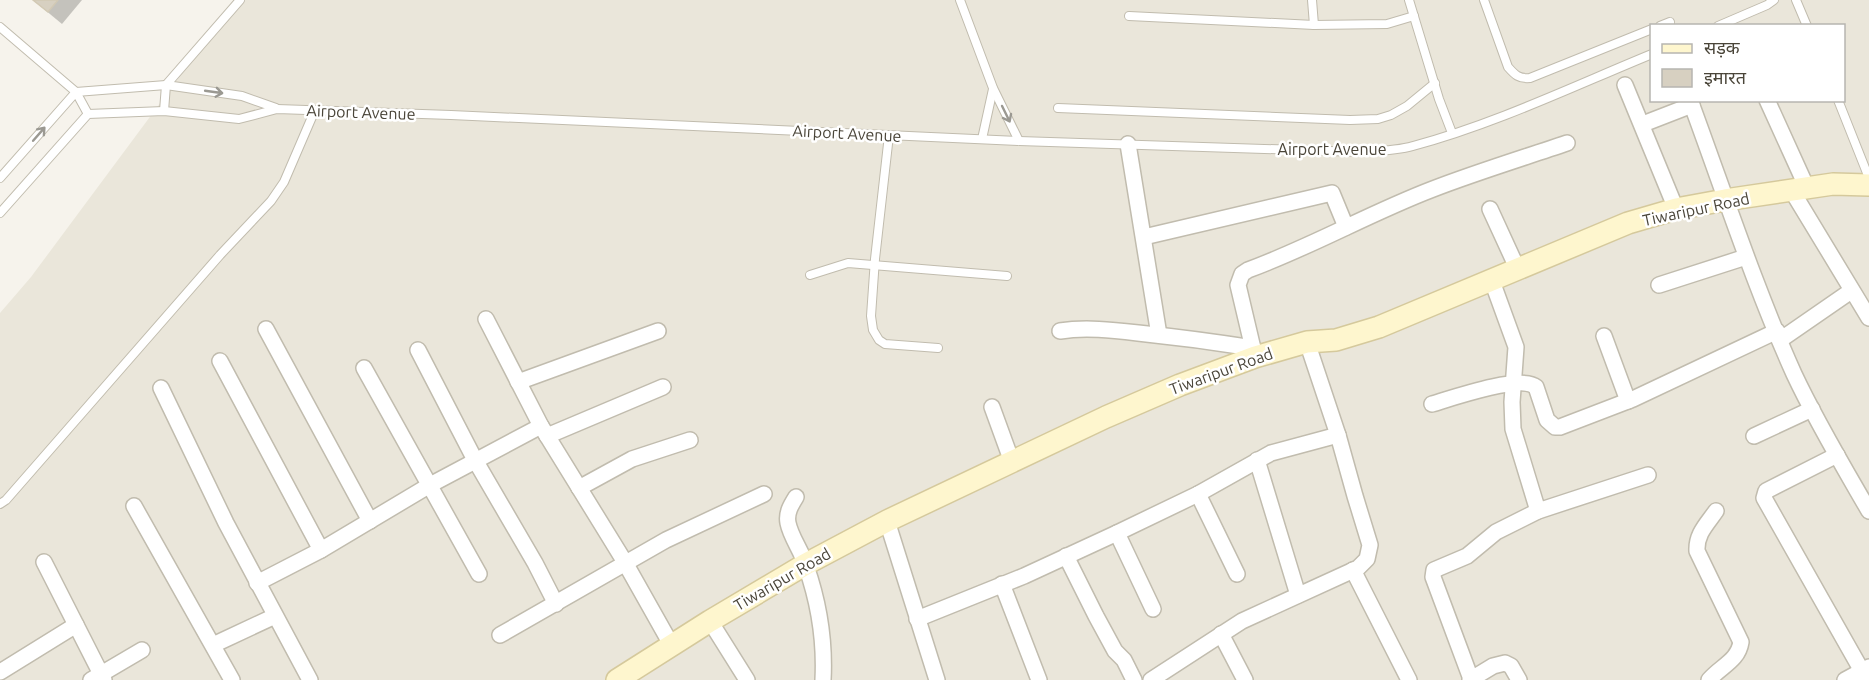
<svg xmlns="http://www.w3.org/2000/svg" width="1869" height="680" font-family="Ubuntu,'Noto Sans Devanagari',sans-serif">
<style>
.residential{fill:#eae6da;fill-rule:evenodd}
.shadow{fill:#0003}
.building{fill:#d7d0c1;stroke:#d2c9b4;stroke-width:1.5}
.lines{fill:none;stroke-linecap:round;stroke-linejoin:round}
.lane-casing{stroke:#c1bcae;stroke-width:10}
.street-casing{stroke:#c1bcae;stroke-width:18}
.secondary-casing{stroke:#d5c99c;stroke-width:24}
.lane{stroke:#fff;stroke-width:8}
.street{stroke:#fff;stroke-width:15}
.secondary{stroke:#fef6ce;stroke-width:21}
.oneway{stroke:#9b9992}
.labels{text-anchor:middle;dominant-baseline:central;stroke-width:5;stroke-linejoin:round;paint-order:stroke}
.street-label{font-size:16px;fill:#4a4539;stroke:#fff}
</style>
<rect width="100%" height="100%" fill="#f6f3ec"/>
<!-- residential -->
<path class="residential" d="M244,0H1869V680H0V313L31,277L207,40ZM1652,26H1844V100H1652Z"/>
<!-- shadow -->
<path class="shadow" d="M33,0H82L62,24Z"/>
<!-- building -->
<path class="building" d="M33,0H58L48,12Z"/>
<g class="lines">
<!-- lane casing -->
<g class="lane-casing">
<g id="lane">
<path d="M960,0L993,88L1019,141"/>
<path d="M1312,0L1314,25"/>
<path d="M1409,0L1439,99L1452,133"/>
<path d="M1484,0L1508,67C1515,75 1519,79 1530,78L1652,29"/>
<path d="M1796,0L1807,26"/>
<path d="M1129,16L1314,25L1387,24L1414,16"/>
<path d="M1660,26L1670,22"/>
<path d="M1718,26L1767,5L1774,0"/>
<path d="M0,27L76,92L88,114"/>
<path d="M1838,100L1869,178"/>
<path d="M1058,108L1350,120L1378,119L1391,115L1407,106L1435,83"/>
<path d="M164,111L166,85L240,0"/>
<path d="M889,135L875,259L871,316L873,330L879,340L885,344L938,348"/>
<path d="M982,139L993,89"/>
<path d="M0,178L76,92L166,85L242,96L276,108"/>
<path d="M0,213L88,114L164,111L239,119L277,109L451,115L1019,141L1359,152C1377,151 1396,151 1413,146C1495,124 1574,86 1652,54"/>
<path d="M810,275L848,263L1007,276"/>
<path d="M0,504L6,500L220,255L271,201L284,182L315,110"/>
</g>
</g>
<!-- street casing -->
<g class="street-casing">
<g id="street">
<path d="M1625,85L1676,209"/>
<path d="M1690,100C1724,192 1754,285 1794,374C1816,421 1843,466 1869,511"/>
<path d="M1767,100L1807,188"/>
<path d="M1643,124L1692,105"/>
<path d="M1128,144L1159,335"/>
<path d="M1792,191L1869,318"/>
<path d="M1490,209L1518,270"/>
<path d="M1144,237L1332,193L1346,227"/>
<path d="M1492,281L1516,347L1512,402L1513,429L1538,511"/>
<path d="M1659,285L1746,257"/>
<path d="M486,319L541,426L623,559L672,646"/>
<path d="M266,329L370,521"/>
<path d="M1060,331C1085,327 1112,330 1138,333C1177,337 1215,342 1253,348"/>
<path d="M1604,336L1628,401"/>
<path d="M1780,340L1851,291"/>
<path d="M418,350L475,460L535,563L556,604"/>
<path d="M1255,357L1238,285L1242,274L1248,270C1311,247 1370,213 1433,189C1477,172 1523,158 1567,143"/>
<path d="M220,361L321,550"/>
<path d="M364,368L479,574"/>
<path d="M518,382L658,331"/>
<path d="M161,388L226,523L310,680"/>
<path d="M1432,404C1452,398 1521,374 1536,387L1547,420L1555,427H1560L1633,399L1777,331"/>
<path d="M992,407L1012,462"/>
<path d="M547,436L663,387"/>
<path d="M1754,436L1812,409"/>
<path d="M1837,455L1766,491L1764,498L1867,680"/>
<path d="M1257,460L1298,595"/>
<path d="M579,488L632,459L690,440"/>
<path d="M1198,494L1237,574"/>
<path d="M796,497C791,505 786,513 788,523C791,538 802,551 806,566C819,603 825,641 823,680"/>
<path d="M134,506L232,680"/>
<path d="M887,521L937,680"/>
<path d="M1117,533L1153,609"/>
<path d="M1066,556L1096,616L1115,651L1124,660L1134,680"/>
<path d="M44,562L104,680"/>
<path d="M1353,570L1409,680"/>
<path d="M257,583L321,550L430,485L541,426"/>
<path d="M1002,584L1039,680"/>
<path d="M917,619L1024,576L1117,533L1198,494L1271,453L1338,435"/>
<path d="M710,621L747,680"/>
<path d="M1221,634L1245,680"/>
<path d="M500,635L666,540L764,494"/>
<path d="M213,645L275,616"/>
<path d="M0,672L76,625"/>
<path d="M1471,679L1433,577L1434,570L1467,556L1496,532L1538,511L1648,475"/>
<path d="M91,680L142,650"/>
<path d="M1151,680L1242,621L1358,568L1367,559L1370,545L1355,496L1338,435L1307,342"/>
<path d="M1470,680L1493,666L1505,663L1511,666L1519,680"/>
<path d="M1709,680C1721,666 1738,661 1741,642L1697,551C1696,534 1707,524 1716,511"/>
<path d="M1845,680L1869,667"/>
</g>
</g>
<!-- secondary casing -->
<g class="secondary-casing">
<path id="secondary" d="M617,680L710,621L806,564L887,521L1106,417L1180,385L1255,357L1307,342L1336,340L1379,327L1628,223L1676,209L1725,200L1833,184L1869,185"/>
</g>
<!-- lane -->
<use href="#lane" class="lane"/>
<!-- street -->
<use href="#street" class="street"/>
<!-- secondary -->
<use href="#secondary" class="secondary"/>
</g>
<!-- one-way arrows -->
<defs><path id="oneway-shaft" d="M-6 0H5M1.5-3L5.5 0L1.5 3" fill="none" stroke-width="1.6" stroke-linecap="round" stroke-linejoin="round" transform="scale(1.5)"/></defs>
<g class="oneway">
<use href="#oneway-shaft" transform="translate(214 92) rotate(8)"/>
<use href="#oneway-shaft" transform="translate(1006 114) rotate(64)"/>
<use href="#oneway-shaft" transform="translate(39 134) rotate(-49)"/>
</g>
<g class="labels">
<!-- street labels -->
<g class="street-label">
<text transform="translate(361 112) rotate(2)">Airport Avenue</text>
<text transform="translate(847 133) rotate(3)">Airport Avenue</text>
<text x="1332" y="149">Airport Avenue</text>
<text transform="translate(1696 209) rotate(-12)">Tiwaripur Road</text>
<text transform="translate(1221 371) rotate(-20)">Tiwaripur Road</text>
<text transform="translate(782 579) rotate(-30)">Tiwaripur Road</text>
</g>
</g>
<!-- legend -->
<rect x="1650" y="24" width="195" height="78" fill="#ffffff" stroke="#b7b5b0" stroke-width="1.5"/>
<rect x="1662" y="44" width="30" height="9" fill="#fef6ce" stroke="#b7b5b0" stroke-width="1.5"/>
<text x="1704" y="54" font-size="18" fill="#4a4539">सड़क</text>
<rect x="1662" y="69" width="30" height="18" fill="#d7d0c1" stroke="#b7b5b0" stroke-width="1.5"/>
<text x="1704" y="84" font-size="18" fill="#4a4539">इमारत</text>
</svg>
